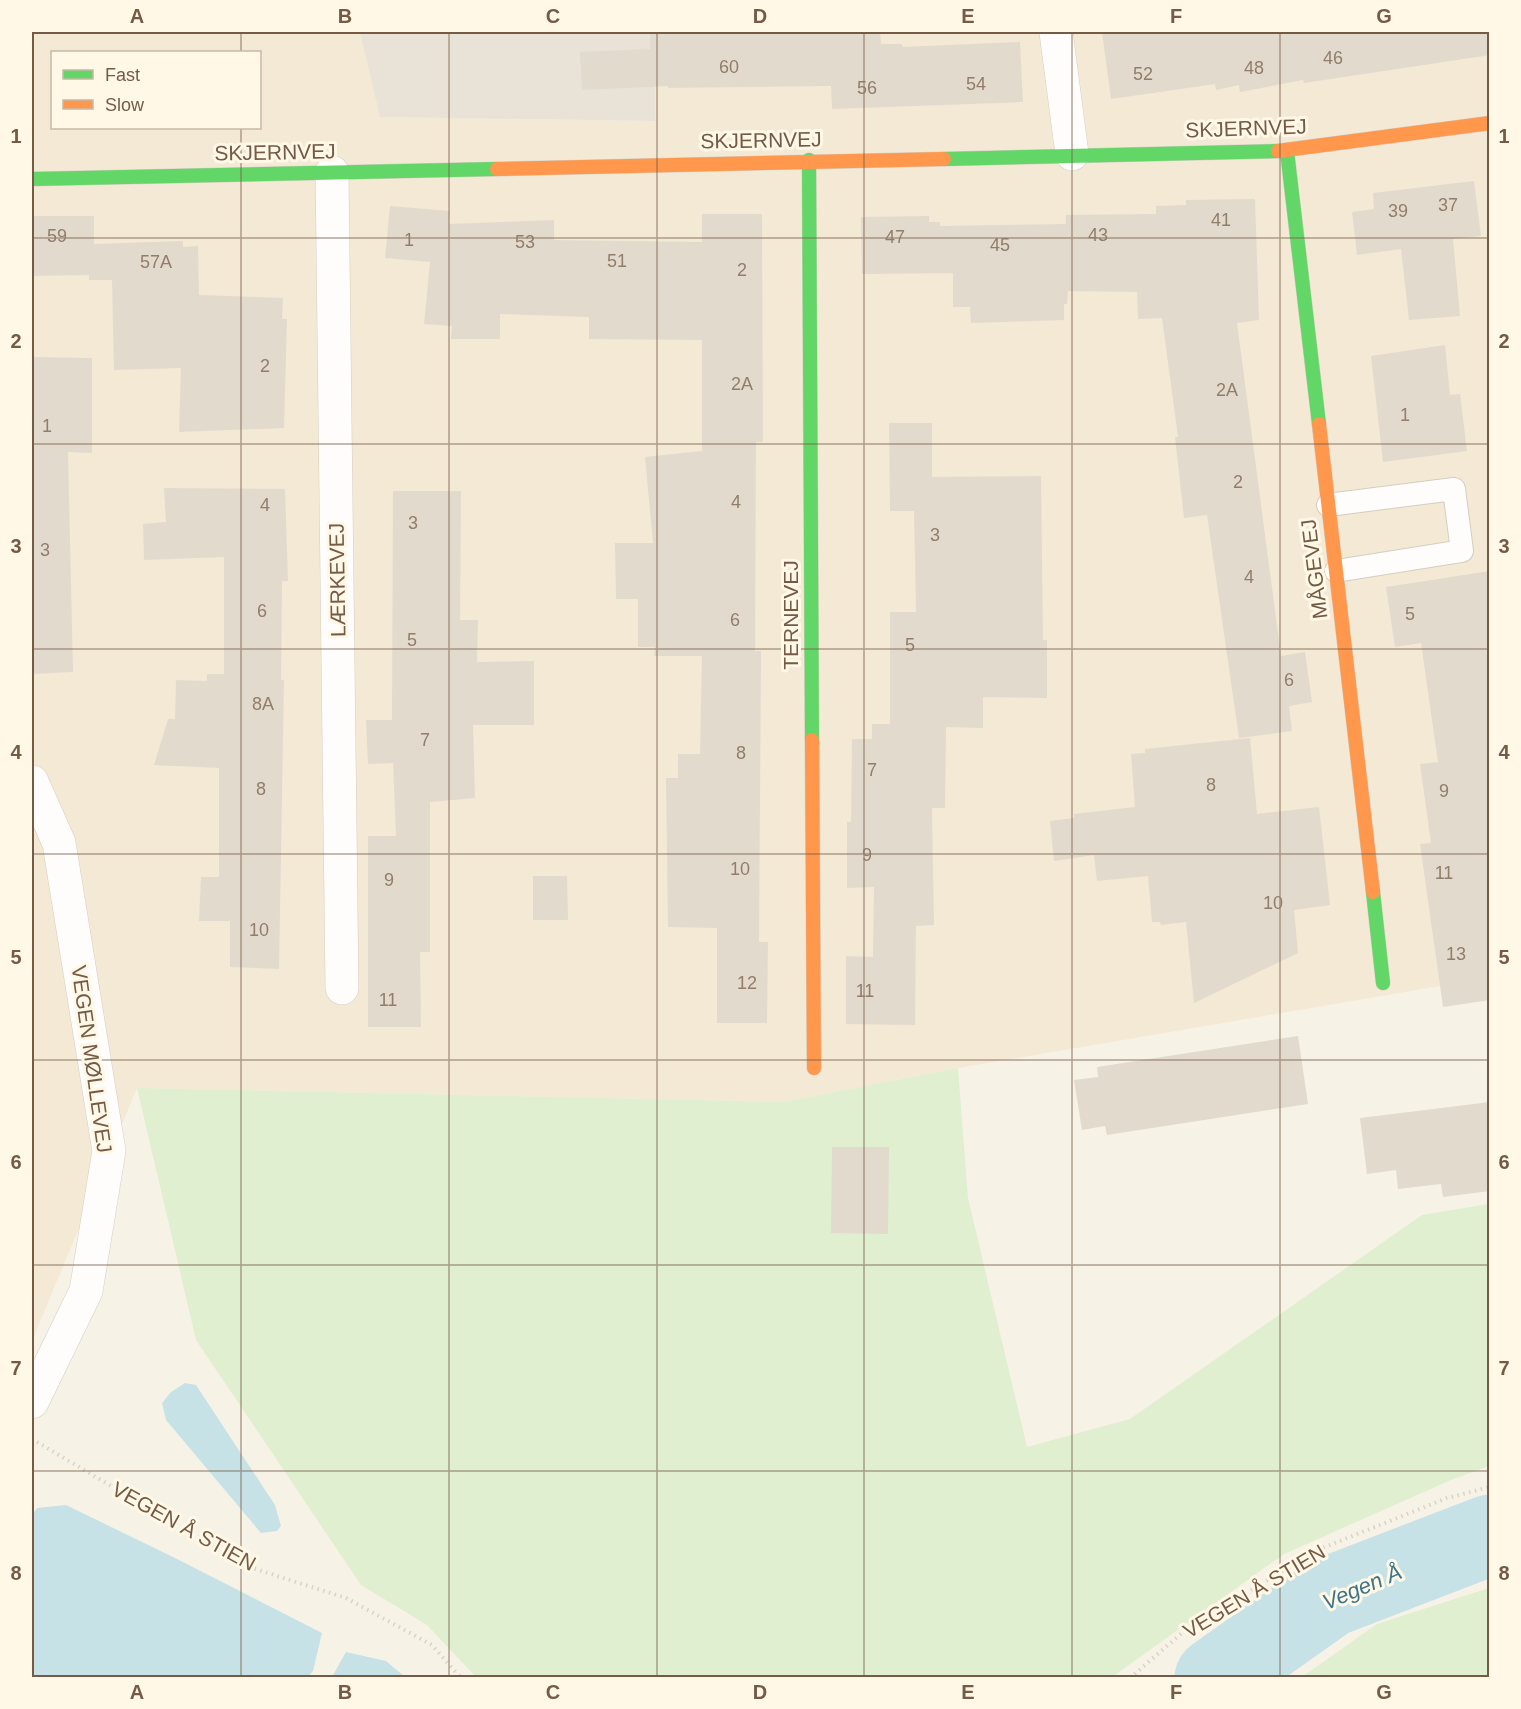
<svg xmlns="http://www.w3.org/2000/svg" width="1521" height="1709" font-family="Helvetica,sans-serif">
<style>
.residential{fill:#f3e9d5;fill-rule:evenodd}
.industrial{fill:#e9e2d7}
.green{fill:#dfefcf}
.water{fill:#c7e2e7}
.lines{fill:none;stroke-linecap:round;stroke-linejoin:round}
.river{stroke:#c7e2e7;stroke-width:81}
.building{fill:#e3dace}
.lane-casing{stroke:#d6cdc1;stroke-width:24}
.street-casing{stroke:#d6cdc1;stroke-width:34}
.fast-casing{stroke:#d7cec3;stroke-width:15}
.slow-casing{stroke:#d7cec3;stroke-width:15}
.path{stroke:#dad2ca;stroke-width:4;stroke-dasharray:1.5 4.5;stroke-linecap:butt}
.lane{stroke:#fefdfb;stroke-width:22}
.street{stroke:#fefdfb;stroke-width:33}
.fast{stroke:#63d668;stroke-width:14}
.slow{stroke:#ff974d;stroke-width:14}
.grid{fill:none;stroke:#755b45;stroke-width:1.5;stroke-opacity:0.55}
.labels{text-anchor:middle;dominant-baseline:central;stroke-width:6;stroke-linejoin:round;paint-order:stroke}
.number-label{font-size:18px;fill:#927d6a}
.street-label{font-size:21px;fill:#755b45;stroke:#fff8e7}
.water-label{font-size:22px;font-style:italic;fill:#3d768b;stroke:#fff8e7}
.neatline{fill:none;stroke:#755b45;stroke-width:2}
.grid-label{font-size:20px;text-anchor:middle;font-weight:bold;fill:#755b45}
</style>
<rect width="100%" height="100%" fill="#f7f2e6"/>
<!-- residential -->
<path class="residential" d="M32,32H360L381,117L654,121V32H1489V905L1432,926L1440,986L958,1068L783,1102L137,1088L32,1341ZM52,52H260V128H52Z"/>
<!-- industrial -->
<path class="industrial" d="M360,32H654L655,121L380,117Z"/>
<!-- green -->
<g class="green">
<path d="M958,1068L968,1198L1027,1447L1130,1419L1422,1215L1489,1204V1466L1451,1480L1284,1554L1112,1677H476L427,1625L361,1585L196,1340L137,1088L783,1102Z"/>
<path d="M1489,1588V1677H1302L1377,1624Z"/>
</g>
<!-- water -->
<g class="water">
<path d="M185,1383L196,1385L275,1505L281,1526L277,1531L261,1533L166,1420L162,1403L171,1392Z"/>
<path d="M66,1505L173,1557L322,1633L313,1671L308,1677H32V1515L37,1508Z"/>
<path d="M346,1652L386,1661L405,1677H332Z"/>
</g>
<g class="lines">
<!-- river -->
<path class="river" d="M1215,1678L1329,1597L1490,1535"/>
</g>
<!-- building -->
<g class="building">
<path d="M650,32H880L881,44H902L903,47L1020,42L1023,102L832,109L831,86L668,88V86L582,90L580,52L650,49Z"/>
<path d="M1102,32H1490V55L1304,83L1303,80L1240,92L1239,85L1216,90L1215,84L1111,99Z"/>
<path d="M1474,181L1481,236L1453,239L1460,316L1409,320L1401,249L1357,255L1352,212L1374,209L1373,193Z"/>
<path d="M1255,199L1259,320L1237,323L1281,656L1305,652L1312,702L1289,706L1292,731L1239,738L1207,515L1184,518L1175,437H1178L1162,318L1138,319L1137,292L1068,291L1067,304H1064V320L971,323L970,307H953V273L862,274L861,217L929,216V222H940V226L1066,224V215L1156,214V206L1186,205V200Z"/>
<path d="M390,206L450,211L449,224L554,220V240L702,242V214H762L763,442H756L755,651H761L759,942H768L767,1023H717V928L668,927L666,778H678V754H700L702,656H654L655,647H638V599H616L615,543H653L645,457L702,451V340L589,339V317L500,314V339H451L452,326L424,324L430,262L385,258Z"/>
<path d="M32,216H94V244L183,241V247L198,246L199,295L283,298L282,319H287L284,428L179,432L181,368L114,370L112,280H89V275L32,276Z"/>
<path d="M1445,345L1450,395L1460,394L1467,451L1383,462L1371,356Z"/>
<path d="M32,357L92,358V453L68,452L73,672L32,674Z"/>
<path d="M889,423H932V477L1041,476L1043,640H1047V698L983,697V728L946,727L945,808H932L934,925L916,926L915,1025L846,1024V956L873,957L874,887L847,888V822H851L852,739H872V724H890V612H916L914,511H890Z"/>
<path d="M164,488L285,489L288,581H282L281,680H284L279,969L230,967V921H199L201,877H219V768L154,765L168,719H175L176,680L207,681V674H224V557L144,560L143,524L166,522Z"/>
<path d="M393,491H461L460,620H478L477,662L534,661V725H473L475,798L430,802V952H420L421,1027H368V836H396L393,763L368,764L366,720H392Z"/>
<path d="M1490,571V1000L1443,1007L1420,844L1431,843L1420,764L1438,762L1421,643L1395,647L1386,587Z"/>
<path d="M1250,738L1257,814L1319,807L1330,905L1294,910L1298,953L1194,1003L1186,922L1161,925L1160,922H1152L1148,876L1097,881L1094,855L1054,861L1050,821L1074,818V814L1135,807L1131,754L1145,753V749Z"/>
<path d="M533,876H567L568,920H533Z"/>
<path d="M1298,1036L1308,1104L1107,1135L1105,1126L1082,1130L1074,1080L1098,1077L1097,1067Z"/>
<path d="M1490,1102V1191L1443,1197L1441,1184L1398,1189L1396,1170L1367,1174L1360,1118Z"/>
<path d="M832,1147H889L888,1234L831,1233Z"/>
</g>
<g class="lines">
<!-- lane casing -->
<g class="lane-casing">
<path id="lane" d="M1328,505L1454,489L1462,551L1336,571"/>
</g>
<!-- street casing -->
<g class="street-casing">
<g id="street">
<path d="M1056,32L1072,154"/>
<path d="M332,172L342,988"/>
<path d="M32,782L59,843L109,1151L86,1291L32,1402"/>
</g>
</g>
<!-- fast casing -->
<g class="fast-casing">
<g id="fast">
<path d="M1287,151L1319,424"/>
<path d="M944,159L1278,151"/>
<path d="M809,160L812,740"/>
<path d="M32,179L497,169"/>
<path d="M1373,892L1383,983"/>
</g>
</g>
<!-- slow casing -->
<g class="slow-casing">
<g id="slow">
<path d="M1278,151L1490,123"/>
<path d="M497,169L944,159"/>
<path d="M1319,424L1373,892"/>
<path d="M812,740L814,1068"/>
</g>
</g>
<!-- path -->
<g class="path">
<path d="M37,1442L246,1566L346,1598L432,1645L461,1678"/>
<path d="M1130,1678L1182,1633L1315,1551L1447,1498L1490,1487"/>
</g>
<!-- lane -->
<use href="#lane" class="lane"/>
<!-- street -->
<use href="#street" class="street"/>
<!-- fast -->
<use href="#fast" class="fast"/>
<!-- slow -->
<use href="#slow" class="slow"/>
</g>
<!-- grid -->
<path class="grid" d="M241,32V52M449,32V1678M657,32V1678M864,32V1678M1072,32V1678M1280,32V1678M241,128V1678M32,238H1490M32,444H1490M32,649H1490M32,854H1490M32,1060H1490M32,1265H1490M32,1471H1490"/>
<g class="labels">
<!-- number labels -->
<g class="number-label">
<text x="1333" y="58">46</text>
<text x="729" y="67">60</text>
<text x="1254" y="68">48</text>
<text x="1143" y="74">52</text>
<text x="976" y="84">54</text>
<text x="867" y="88">56</text>
<text x="1448" y="205">37</text>
<text x="1398" y="211">39</text>
<text x="1221" y="220">41</text>
<text x="1098" y="235">43</text>
<text x="57" y="236">59</text>
<text x="895" y="237">47</text>
<text x="409" y="240">1</text>
<text x="525" y="242">53</text>
<text x="1000" y="245">45</text>
<text x="617" y="261">51</text>
<text x="156" y="262">57A</text>
<text x="742" y="270">2</text>
<text x="265" y="366">2</text>
<text x="742" y="384">2A</text>
<text x="1227" y="390">2A</text>
<text x="1405" y="415">1</text>
<text x="47" y="426">1</text>
<text x="1238" y="482">2</text>
<text x="736" y="502">4</text>
<text x="265" y="505">4</text>
<text x="413" y="523">3</text>
<text x="935" y="535">3</text>
<text x="45" y="550">3</text>
<text x="1249" y="577">4</text>
<text x="262" y="611">6</text>
<text x="1410" y="614">5</text>
<text x="735" y="620">6</text>
<text x="412" y="640">5</text>
<text x="910" y="645">5</text>
<text x="1289" y="680">6</text>
<text x="263" y="704">8A</text>
<text x="425" y="740">7</text>
<text x="741" y="753">8</text>
<text x="872" y="770">7</text>
<text x="1211" y="785">8</text>
<text x="261" y="789">8</text>
<text x="1444" y="791">9</text>
<text x="867" y="855">9</text>
<text x="740" y="869">10</text>
<text x="1444" y="873">11</text>
<text x="389" y="880">9</text>
<text x="1273" y="903">10</text>
<text x="259" y="930">10</text>
<text x="1456" y="954">13</text>
<text x="747" y="983">12</text>
<text x="865" y="991">11</text>
<text x="388" y="1000">11</text>
</g>
<!-- street labels -->
<g class="street-label">
<text transform="translate(1246 128) rotate(-2)">SKJERNVEJ</text>
<text transform="translate(761 140) rotate(-1)">SKJERNVEJ</text>
<text transform="translate(275 152) rotate(-1)">SKJERNVEJ</text>
<text transform="translate(1314 569) rotate(-97)">MÅGEVEJ</text>
<text transform="translate(337 580) rotate(-91)">LÆRKEVEJ</text>
<text transform="translate(790 615) rotate(-90)">TERNEVEJ</text>
<text transform="translate(92 1059) rotate(82)">VEGEN MØLLEVEJ</text>
<text transform="translate(184 1526) rotate(29)">VEGEN Å STIEN</text>
<text transform="translate(1254 1591) rotate(-31)">VEGEN Å STIEN</text>
</g>
<!-- water labels -->
<g class="water-label">
<text transform="translate(1362 1587) rotate(-23)">Vegen Å</text>
</g>
</g>
<!-- border -->
<rect width="1521" height="1709" fill="none" stroke="#fff8e7" stroke-width="66"/>
<!-- legend -->
<rect x="51" y="51" width="210" height="78" fill="#fff8e7" stroke="#c8b9a6" stroke-width="1.5"/>
<rect x="63" y="70" width="30" height="9" fill="#63d668" stroke="#c8b9a6" stroke-width="1.5"/>
<text x="105" y="81" font-size="18" fill="#755b45">Fast</text>
<rect x="63" y="100" width="30" height="9" fill="#ff974d" stroke="#c8b9a6" stroke-width="1.5"/>
<text x="105" y="111" font-size="18" fill="#755b45">Slow</text>
<rect x="33" y="33" width="1455" height="1643" class="neatline"/>
<g class="grid-label">
<text x="137" y="23">A</text>
<text x="345" y="23">B</text>
<text x="553" y="23">C</text>
<text x="760" y="23">D</text>
<text x="968" y="23">E</text>
<text x="1176" y="23">F</text>
<text x="1384" y="23">G</text>
<text x="16" y="143">1</text>
<text x="1504" y="143">1</text>
<text x="16" y="348">2</text>
<text x="1504" y="348">2</text>
<text x="16" y="553">3</text>
<text x="1504" y="553">3</text>
<text x="16" y="759">4</text>
<text x="1504" y="759">4</text>
<text x="16" y="964">5</text>
<text x="1504" y="964">5</text>
<text x="16" y="1169">6</text>
<text x="1504" y="1169">6</text>
<text x="16" y="1375">7</text>
<text x="1504" y="1375">7</text>
<text x="16" y="1580">8</text>
<text x="1504" y="1580">8</text>
<text x="137" y="1699">A</text>
<text x="345" y="1699">B</text>
<text x="553" y="1699">C</text>
<text x="760" y="1699">D</text>
<text x="968" y="1699">E</text>
<text x="1176" y="1699">F</text>
<text x="1384" y="1699">G</text>
</g>
</svg>
